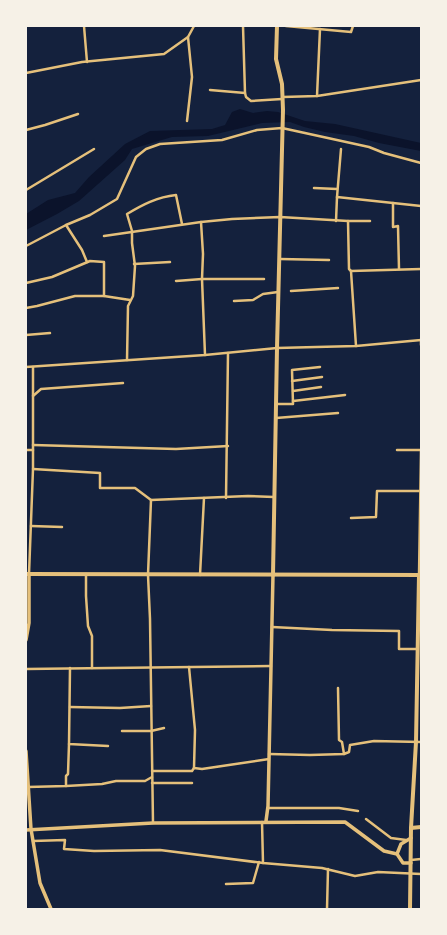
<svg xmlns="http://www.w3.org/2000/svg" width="447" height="935" font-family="Roboto,sans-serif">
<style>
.water{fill:#0b132b}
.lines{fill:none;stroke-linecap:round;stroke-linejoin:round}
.minor{stroke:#e5c07b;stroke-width:2.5}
.tertiary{stroke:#e5c07b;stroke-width:3.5}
.secondary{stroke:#e5c07b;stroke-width:4}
</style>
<rect width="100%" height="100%" fill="#14213d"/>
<!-- water -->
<path class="water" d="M240,109L253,113L267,111L278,112L305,121L335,124L421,143V151L379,143L354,136L325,132L304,127L290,122L262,123L208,136L172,137L132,149L125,160L79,201L57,214L26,230V214L48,200L75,193L89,177L125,144L150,131L212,129L225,125L232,112Z"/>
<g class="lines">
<!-- minor -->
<g class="minor">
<path d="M84,26L87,62"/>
<path d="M243,26L245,93"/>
<path d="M286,26L351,32L353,26"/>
<path d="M26,73L82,62L164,54L188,37L194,26"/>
<path d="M210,90L245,93L246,97L251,101L282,99"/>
<path d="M317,96L320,29"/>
<path d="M283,97L317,96L421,80"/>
<path d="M187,121L192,77L188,37"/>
<path d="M26,130L45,125L78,114"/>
<path d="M314,188L337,189"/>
<path d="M26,190L94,149"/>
<path d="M337,197L341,149"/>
<path d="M393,203V227L398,226L399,269"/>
<path d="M336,221L337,197L421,206"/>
<path d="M348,221H370"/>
<path d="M201,222L203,254L202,279L205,355"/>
<path d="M66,225L82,250L87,262"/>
<path d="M104,236L201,222L232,219L280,217L348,221L349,269L351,271L421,269"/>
<path d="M26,246L66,225L90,215L117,199L136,157L146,149L160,144L222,140L257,130L282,128L369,147L384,153L421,163"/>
<path d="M280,259L329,260"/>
<path d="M134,264L170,262"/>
<path d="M351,271L356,346"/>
<path d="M176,281L202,279H264"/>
<path d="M26,283L52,277L90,261L104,262V296L130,300"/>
<path d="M291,291L338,288"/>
<path d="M234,301L253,300L263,294L278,292"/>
<path d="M26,308L37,306L75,296H104"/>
<path d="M26,335L50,333"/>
<path d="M421,340V345"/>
<path d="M127,360L128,306L133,296L135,266L132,243V231L127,214C142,205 157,197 176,195L182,224"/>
<path d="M26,367L205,355L277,348L356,346L421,340"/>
<path d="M292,381L322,377"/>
<path d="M293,391L321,387"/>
<path d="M33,396L41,389L123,383"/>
<path d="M293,401L345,395"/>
<path d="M276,404H293L292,370L320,367"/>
<path d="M276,418L338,413"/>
<path d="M33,445L176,449L228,446"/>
<path d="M26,450H33"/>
<path d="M397,450H421"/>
<path d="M33,469L100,473V488H135L151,500L248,496L274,497"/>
<path d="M226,498L228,353"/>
<path d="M151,500L148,575L150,619L153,823"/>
<path d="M351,518L376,517L377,491H420"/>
<path d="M31,526L62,527"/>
<path d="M29,574L33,469V367"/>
<path d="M86,574V596L88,626L92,636V668"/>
<path d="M200,575L204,498"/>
<path d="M419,575L421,451"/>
<path d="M272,627L332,630L399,631V649H417"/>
<path d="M189,667L195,730L194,768L202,769L269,759"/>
<path d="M70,668L69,744L108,746"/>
<path d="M26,669L271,666"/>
<path d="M338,688L339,740L342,742L344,754"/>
<path d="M70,707L120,708L151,706"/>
<path d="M122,731H151L164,728"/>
<path d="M269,754L310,755L344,754L349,752L350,745L374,741L421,742"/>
<path d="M152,771H192L194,768"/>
<path d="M152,783H192"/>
<path d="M66,786L102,784L116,781H145L152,777"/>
<path d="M28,787L66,786V776L68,774L69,744"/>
<path d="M268,808H339L358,811"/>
<path d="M366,819L391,838L406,840"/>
<path d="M262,822L263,863L322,868L355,876L378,872L421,874"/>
<path d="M33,841L65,840L64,849L94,851L160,850L263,863"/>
<path d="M411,860L421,859"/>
<path d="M226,884L253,883L259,862"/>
<path d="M327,909L328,869"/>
</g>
<!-- tertiary -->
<g class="tertiary">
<path d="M26,640L29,623V574"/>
<path d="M26,751L31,829L40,883L51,909"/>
<path d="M266,821L268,806L273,575"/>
<path d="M26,830L153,823L345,822L384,851L397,854L403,863H411"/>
<path d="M397,854L401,844L411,838"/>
</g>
<!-- secondary -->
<g class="secondary">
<path d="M26,574L421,575"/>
<path d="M273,575L277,348L283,110L282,84L276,59L277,26"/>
<path d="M411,828L421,827"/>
<path d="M410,909L411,828L416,742L419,575"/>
</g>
</g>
<!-- border -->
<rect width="447" height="935" fill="none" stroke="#f6f1e7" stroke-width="54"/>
</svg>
